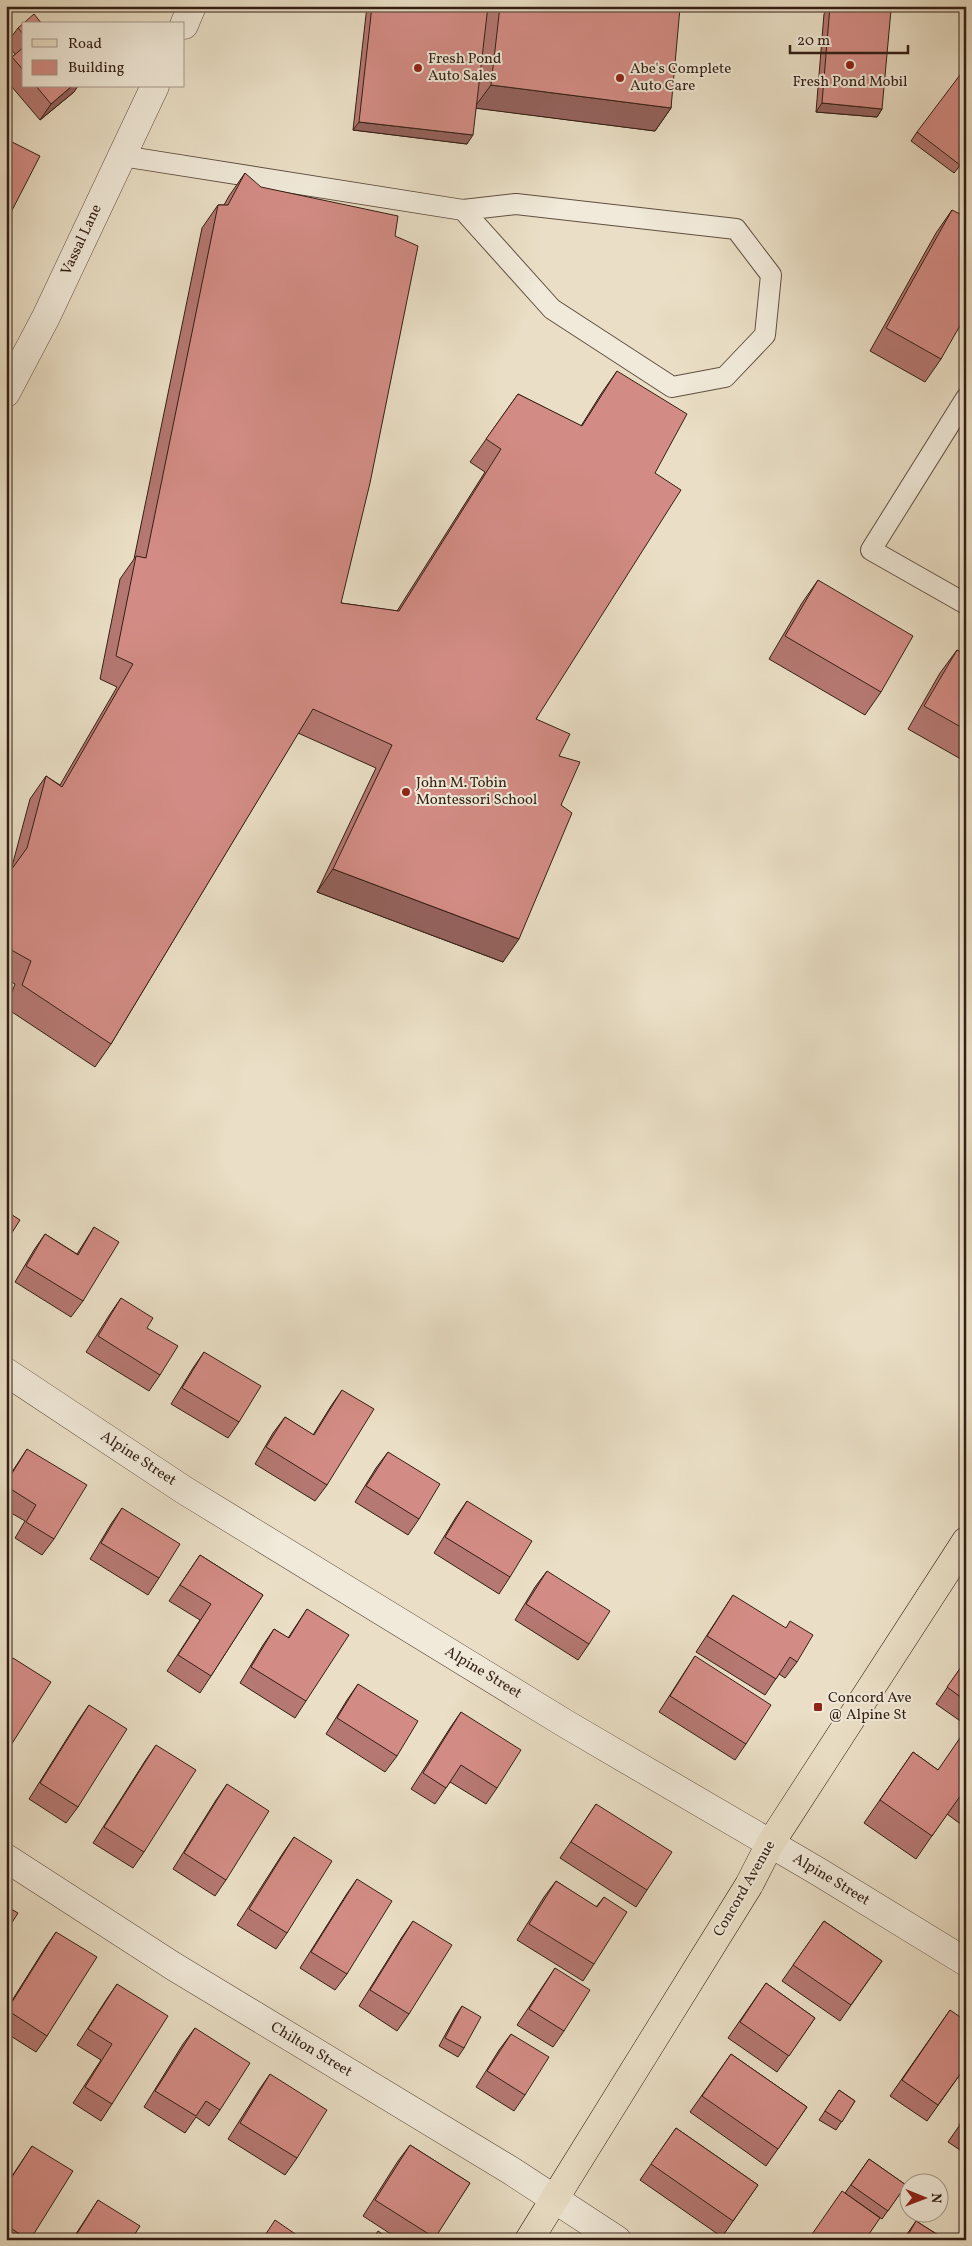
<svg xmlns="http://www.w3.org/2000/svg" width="972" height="2246" font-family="Vollkorn,serif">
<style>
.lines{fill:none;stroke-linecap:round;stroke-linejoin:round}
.service-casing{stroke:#614f40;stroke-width:22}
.minor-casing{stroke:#614f40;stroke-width:29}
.primary-casing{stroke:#331f14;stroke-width:29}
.service{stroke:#f1eada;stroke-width:20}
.minor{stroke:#f1eada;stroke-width:28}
.primary{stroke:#eadfc6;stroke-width:28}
.wall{fill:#b57872;stroke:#331f14}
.shaded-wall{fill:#94625d;stroke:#331f14}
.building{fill:#d38c85;stroke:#331f14}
.poi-dot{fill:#8f2418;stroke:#f1eada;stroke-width:2}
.labels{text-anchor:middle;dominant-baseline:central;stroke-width:4;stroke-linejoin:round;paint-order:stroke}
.poi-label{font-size:15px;fill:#331f14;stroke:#f1eada;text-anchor:start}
.street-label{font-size:15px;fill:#331f14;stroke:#f1eada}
</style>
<rect width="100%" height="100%" fill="#eadfc6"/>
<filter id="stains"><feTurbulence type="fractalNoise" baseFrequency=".004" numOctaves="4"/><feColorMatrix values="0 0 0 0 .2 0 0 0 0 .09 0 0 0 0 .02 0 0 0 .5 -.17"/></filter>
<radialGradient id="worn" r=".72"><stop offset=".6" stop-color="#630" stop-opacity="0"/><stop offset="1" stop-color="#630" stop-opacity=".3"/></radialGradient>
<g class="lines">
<!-- service casing -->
<g class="service-casing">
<g id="service">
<path d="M122,156L463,210L516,204L736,229L771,275L765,335L725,377L672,387L552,309L463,210"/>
<path d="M966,398L871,550L966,604"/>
</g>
</g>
<!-- minor casing -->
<g class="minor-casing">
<g id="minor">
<path d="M184,25L192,6"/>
<path d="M6,393L46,317L155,86"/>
<path d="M6,1372L184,1490L566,1724L819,1872L966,1962"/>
<path d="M6,1858L173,1966L510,2170L617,2240"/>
</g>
</g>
<!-- primary casing -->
<g class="primary-casing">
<path id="primary" d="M529,2240L749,1885L770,1844L966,1541"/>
</g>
<!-- service -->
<use href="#service" class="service"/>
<!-- minor -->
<use href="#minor" class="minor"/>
<!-- primary -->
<use href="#primary" class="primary"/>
</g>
<!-- wall -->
<g class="wall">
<path d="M367,6H488V7L489,6H667L671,108L655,131L476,108L467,144L353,130Z"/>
<path d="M829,6H842L882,109L877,117L816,112L824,14Z"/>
<path d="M24,24V86H72L74,92L40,120L6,80V65L12,57L15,54L6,44L18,28Z"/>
<path d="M917,132L966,158L954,173L911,141Z"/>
<path d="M245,173L341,603L397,611L485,472L470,462L518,394L581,426L601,394L617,371L655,473L536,719L559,756L561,805L503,962L317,892L376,768L298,733L111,1044L95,1067L6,1008L15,984L6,979V877L11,870L30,799L46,776L60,785L117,687L100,679L120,579L134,559L202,228L218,205H224L229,196Z"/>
<path d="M952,210L941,359L925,382L870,351L936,233Z"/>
<path d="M818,580L881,692L865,715L769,659L802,603Z"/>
<path d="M957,650L966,655V762L908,729L940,673Z"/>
<path d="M94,1227L83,1301L71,1317L15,1282L34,1250L45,1234L77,1254Z"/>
<path d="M121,1298L147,1328L160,1375L149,1391L86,1352L110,1314Z"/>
<path d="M204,1352L239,1422L228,1438L171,1404L193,1368Z"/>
<path d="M342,1390L327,1485L315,1501L255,1464L273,1433L285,1417L313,1435L331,1406Z"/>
<path d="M27,1449L54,1539L42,1555L15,1538L25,1521L6,1510V1481Z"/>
<path d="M388,1452L419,1519L408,1535L355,1502L376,1468Z"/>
<path d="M467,1501L510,1577L499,1594L434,1553L456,1517Z"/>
<path d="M122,1508L159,1578L148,1595L90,1559L111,1524Z"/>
<path d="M200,1555L263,1595L211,1676L200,1693L167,1671L200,1620L169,1601Z"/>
<path d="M547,1571L589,1644L578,1660L515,1620L535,1587Z"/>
<path d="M733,1595L797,1662L785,1678L779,1674L765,1695L696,1652Z"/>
<path d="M307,1609L306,1701L295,1718L240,1683L263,1645L274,1629L288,1638Z"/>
<path d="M695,1656L746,1744L735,1760L659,1712L684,1673Z"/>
<path d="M966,1660V1725L936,1704Z"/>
<path d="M358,1684L397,1756L385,1772L326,1734L347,1700Z"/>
<path d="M89,1705L78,1807L66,1823L29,1799L78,1721Z"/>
<path d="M461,1712L497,1788L486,1804L450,1782L435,1804L411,1789L450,1728Z"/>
<path d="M966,1737V1828L947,1814L916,1859L864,1823L913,1752L938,1770Z"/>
<path d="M156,1745L144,1852L133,1868L93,1843L145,1761Z"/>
<path d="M227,1784L226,1880L215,1896L173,1869L216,1800Z"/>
<path d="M596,1804L647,1890L636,1907L560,1858Z"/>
<path d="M294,1837L287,1933L276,1949L237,1925L283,1853Z"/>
<path d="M357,1879L347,1974L335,1990L300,1968L346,1895Z"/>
<path d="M556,1881L596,1907L604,1897L594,1964L583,1981L517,1940L544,1897Z"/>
<path d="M413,1921L409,2014L397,2031L359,2006L402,1937Z"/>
<path d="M824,1921L882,1961L840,2021L782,1981Z"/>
<path d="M56,1932L47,2036L36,2052L6,2033V2010L45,1948Z"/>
<path d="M555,1968L564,2031L553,2047L517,2025Z"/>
<path d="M766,1983L815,2018L777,2072L728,2038Z"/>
<path d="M117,1984L112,2104L101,2121L73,2103L101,2060L77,2045L106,2000Z"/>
<path d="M462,2006L464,2048L458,2057L439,2046L456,2015Z"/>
<path d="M950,2010L966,2066L927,2121L890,2096Z"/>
<path d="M195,2028L220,2110L209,2126L196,2117L185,2133L144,2107L183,2044Z"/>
<path d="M511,2034L525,2095L514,2111L476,2087L499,2050Z"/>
<path d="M731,2054L807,2107L766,2166L690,2112Z"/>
<path d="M270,2074L297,2158L285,2175L228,2139L259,2090Z"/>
<path d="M839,2090L855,2101L836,2130L819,2120Z"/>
<path d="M966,2116V2154L948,2142Z"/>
<path d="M676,2128L758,2185L722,2237L640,2180Z"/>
<path d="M410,2145L470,2183L433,2240H400L363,2216L398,2161Z"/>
<path d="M32,2146L30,2240H6V2185Z"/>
<path d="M869,2159L906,2185L882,2219L845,2193Z"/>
<path d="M98,2200L131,2240H72Z"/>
<path d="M916,2221L946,2240H903Z"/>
</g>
<!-- shaded-wall -->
<g class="shaded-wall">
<path d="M491,85L671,108L655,131L474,108Z"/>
<path d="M72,86H78L74,92L40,120L51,104Z"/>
<path d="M822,103L882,109L877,117L816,112Z"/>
<path d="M359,122L473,135L467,144L353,130Z"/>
<path d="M333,869L519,939L503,962L317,892Z"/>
</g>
<!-- building -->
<g class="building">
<path d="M372,6H488L473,135L359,122Z"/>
<path d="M500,6H667L680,8L671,108L491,85Z"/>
<path d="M830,6H842L891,10L882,109L822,103Z"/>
<path d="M34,14L42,24H24V35L18,28Z"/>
<path d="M24,47V71L12,57Z"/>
<path d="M966,67V158L960,165L917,132Z"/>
<path d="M36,86H72L51,104Z"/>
<path d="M6,139L40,156L6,222Z"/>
<path d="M245,173L261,187L398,216L395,236L418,246L370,483L341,603L399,611L501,449L486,439L518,394L582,426L617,371L687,414L655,473L681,490L536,719L570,734L559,756L580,762L561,805L572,813L519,939L333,869L392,745L313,709L111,1044L22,985L31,961L6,947V877L27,848L46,776L62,787L133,664L116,656L136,556L146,558L218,205H228Z"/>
<path d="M952,210L966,217V315L941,359L886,328Z"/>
<path d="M818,580L913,636L881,692L785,636Z"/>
<path d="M957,650L966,655V730L924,706Z"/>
<path d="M6,1211L20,1220L6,1242Z"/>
<path d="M94,1227L119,1242L83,1301L26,1266L45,1234L78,1255Z"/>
<path d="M121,1298L153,1318L147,1328L178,1346L160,1375L98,1336Z"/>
<path d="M204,1352L261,1386L239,1422L182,1388Z"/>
<path d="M342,1390L374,1409L327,1485L266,1447L285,1417L314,1435Z"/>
<path d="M27,1449L87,1485L54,1539L26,1522L36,1505L6,1486V1483Z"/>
<path d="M388,1452L440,1484L419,1519L366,1486Z"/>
<path d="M467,1501L532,1541L510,1577L445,1537Z"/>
<path d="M122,1508L180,1544L159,1578L101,1543Z"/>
<path d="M200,1555L263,1595L211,1676L178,1655L211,1604L180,1585Z"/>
<path d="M547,1571L610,1611L589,1644L526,1604Z"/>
<path d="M733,1595L786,1628L790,1621L813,1635L797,1662L790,1657L776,1679L707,1636Z"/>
<path d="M307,1609L349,1635L306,1701L251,1667L274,1629L289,1638Z"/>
<path d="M695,1656L771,1705L746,1744L670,1696Z"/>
<path d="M13,1658L51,1682L6,1753V1668Z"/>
<path d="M966,1660V1701L947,1687Z"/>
<path d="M358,1684L418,1721L397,1756L337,1718Z"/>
<path d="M89,1705L127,1729L78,1807L40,1783Z"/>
<path d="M461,1712L521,1750L497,1788L461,1765L446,1788L423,1773Z"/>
<path d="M962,1735L966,1737V1793L963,1792L932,1836L880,1800L913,1752L938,1770Z"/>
<path d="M156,1745L196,1770L144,1852L104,1827Z"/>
<path d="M227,1784L269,1811L226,1880L184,1853Z"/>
<path d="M596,1804L672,1852L647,1890L571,1842Z"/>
<path d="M294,1837L332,1861L287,1933L249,1909Z"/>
<path d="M357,1879L392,1901L347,1974L311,1952Z"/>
<path d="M556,1881L597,1907L604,1897L627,1912L594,1964L529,1924Z"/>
<path d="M6,1906L18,1913L6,1932Z"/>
<path d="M413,1921L452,1945L409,2014L370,1990Z"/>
<path d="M824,1921L882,1961L851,2005L793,1965Z"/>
<path d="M56,1932L97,1957L47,2036L7,2010Z"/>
<path d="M555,1968L590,1990L564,2031L529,2009Z"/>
<path d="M766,1983L815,2018L789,2056L740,2022Z"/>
<path d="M117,1984L168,2016L112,2104L85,2087L112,2044L88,2029Z"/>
<path d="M462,2006L481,2017L464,2048L445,2038Z"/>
<path d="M950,2010L966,2021V2066L938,2105L902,2080Z"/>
<path d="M195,2028L250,2063L220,2110L206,2101L196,2116L155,2091Z"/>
<path d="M511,2034L549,2057L525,2095L487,2071Z"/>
<path d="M731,2054L807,2107L778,2149L702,2096Z"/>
<path d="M270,2074L327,2110L297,2158L240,2123Z"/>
<path d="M839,2090L855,2101L842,2122L825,2111Z"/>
<path d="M966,2116V2130L959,2125Z"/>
<path d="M676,2128L758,2185L733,2221L651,2164Z"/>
<path d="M410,2145L470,2183L435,2238L375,2200Z"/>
<path d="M32,2146L73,2171L30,2240H29L6,2225V2186Z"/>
<path d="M869,2159L906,2185L888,2211L851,2185Z"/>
<path d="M842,2191L880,2218L865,2240H808Z"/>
<path d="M98,2200L140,2226L131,2240H73Z"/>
<path d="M275,2220L304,2240H262Z"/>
<path d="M916,2221L946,2240H905Z"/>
<path d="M378,2231L391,2240H373Z"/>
</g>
<!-- markers -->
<g class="poi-dot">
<circle cx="850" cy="65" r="5"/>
<circle cx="418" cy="68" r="5"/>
<circle cx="620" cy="78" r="5"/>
<circle cx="406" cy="792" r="5"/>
<rect x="813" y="1702" width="10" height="10" rx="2.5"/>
</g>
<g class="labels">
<!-- poi labels -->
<g class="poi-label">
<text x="428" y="59">Fresh Pond<tspan x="428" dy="17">Auto Sales</tspan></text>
<text x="630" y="69">Abe's Complete<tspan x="630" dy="17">Auto Care</tspan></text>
<text x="850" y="82" text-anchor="middle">Fresh Pond Mobil</text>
<text x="416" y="783">John M. Tobin<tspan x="416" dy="17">Montessori School</tspan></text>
<text x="828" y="1698">Concord Ave<tspan x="828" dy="17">@ Alpine St</tspan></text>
</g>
<!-- street labels -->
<g class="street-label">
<text transform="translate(82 240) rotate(-65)">Vassal Lane</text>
<text transform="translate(138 1459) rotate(33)">Alpine Street</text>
<text transform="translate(483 1673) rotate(31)">Alpine Street</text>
<text transform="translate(831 1880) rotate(31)">Alpine Street</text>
<text transform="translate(745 1889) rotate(-60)">Concord Avenue</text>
<text transform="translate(311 2050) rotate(31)">Chilton Street</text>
</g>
</g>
<!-- margin -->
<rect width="972" height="2246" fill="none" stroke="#eadfc6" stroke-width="25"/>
<rect x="8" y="8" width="957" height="2231" fill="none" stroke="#331f14" stroke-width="2.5"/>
<rect x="12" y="12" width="947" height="2221" fill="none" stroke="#331f14"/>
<!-- legend -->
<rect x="22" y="22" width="162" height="65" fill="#f1eada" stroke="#a5998b"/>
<rect x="32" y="39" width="25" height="8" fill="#eadfc6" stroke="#a5998b"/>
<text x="68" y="48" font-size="15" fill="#331f14">Road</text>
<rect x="32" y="60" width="25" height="15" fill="#d38c85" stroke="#a5998b"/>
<text x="68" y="72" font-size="15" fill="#331f14">Building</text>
<!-- north arrow -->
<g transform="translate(924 2198) rotate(91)"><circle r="24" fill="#f1eada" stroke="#a5998b"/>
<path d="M0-4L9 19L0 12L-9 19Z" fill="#8f2418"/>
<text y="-8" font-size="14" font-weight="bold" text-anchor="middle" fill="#331f14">N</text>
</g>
<!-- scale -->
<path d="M790 45v8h118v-8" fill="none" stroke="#331f14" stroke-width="2.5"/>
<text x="797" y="45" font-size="15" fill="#331f14" stroke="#f1eada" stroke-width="4" paint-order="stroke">20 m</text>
<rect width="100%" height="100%" filter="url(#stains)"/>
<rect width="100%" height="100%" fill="url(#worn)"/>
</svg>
